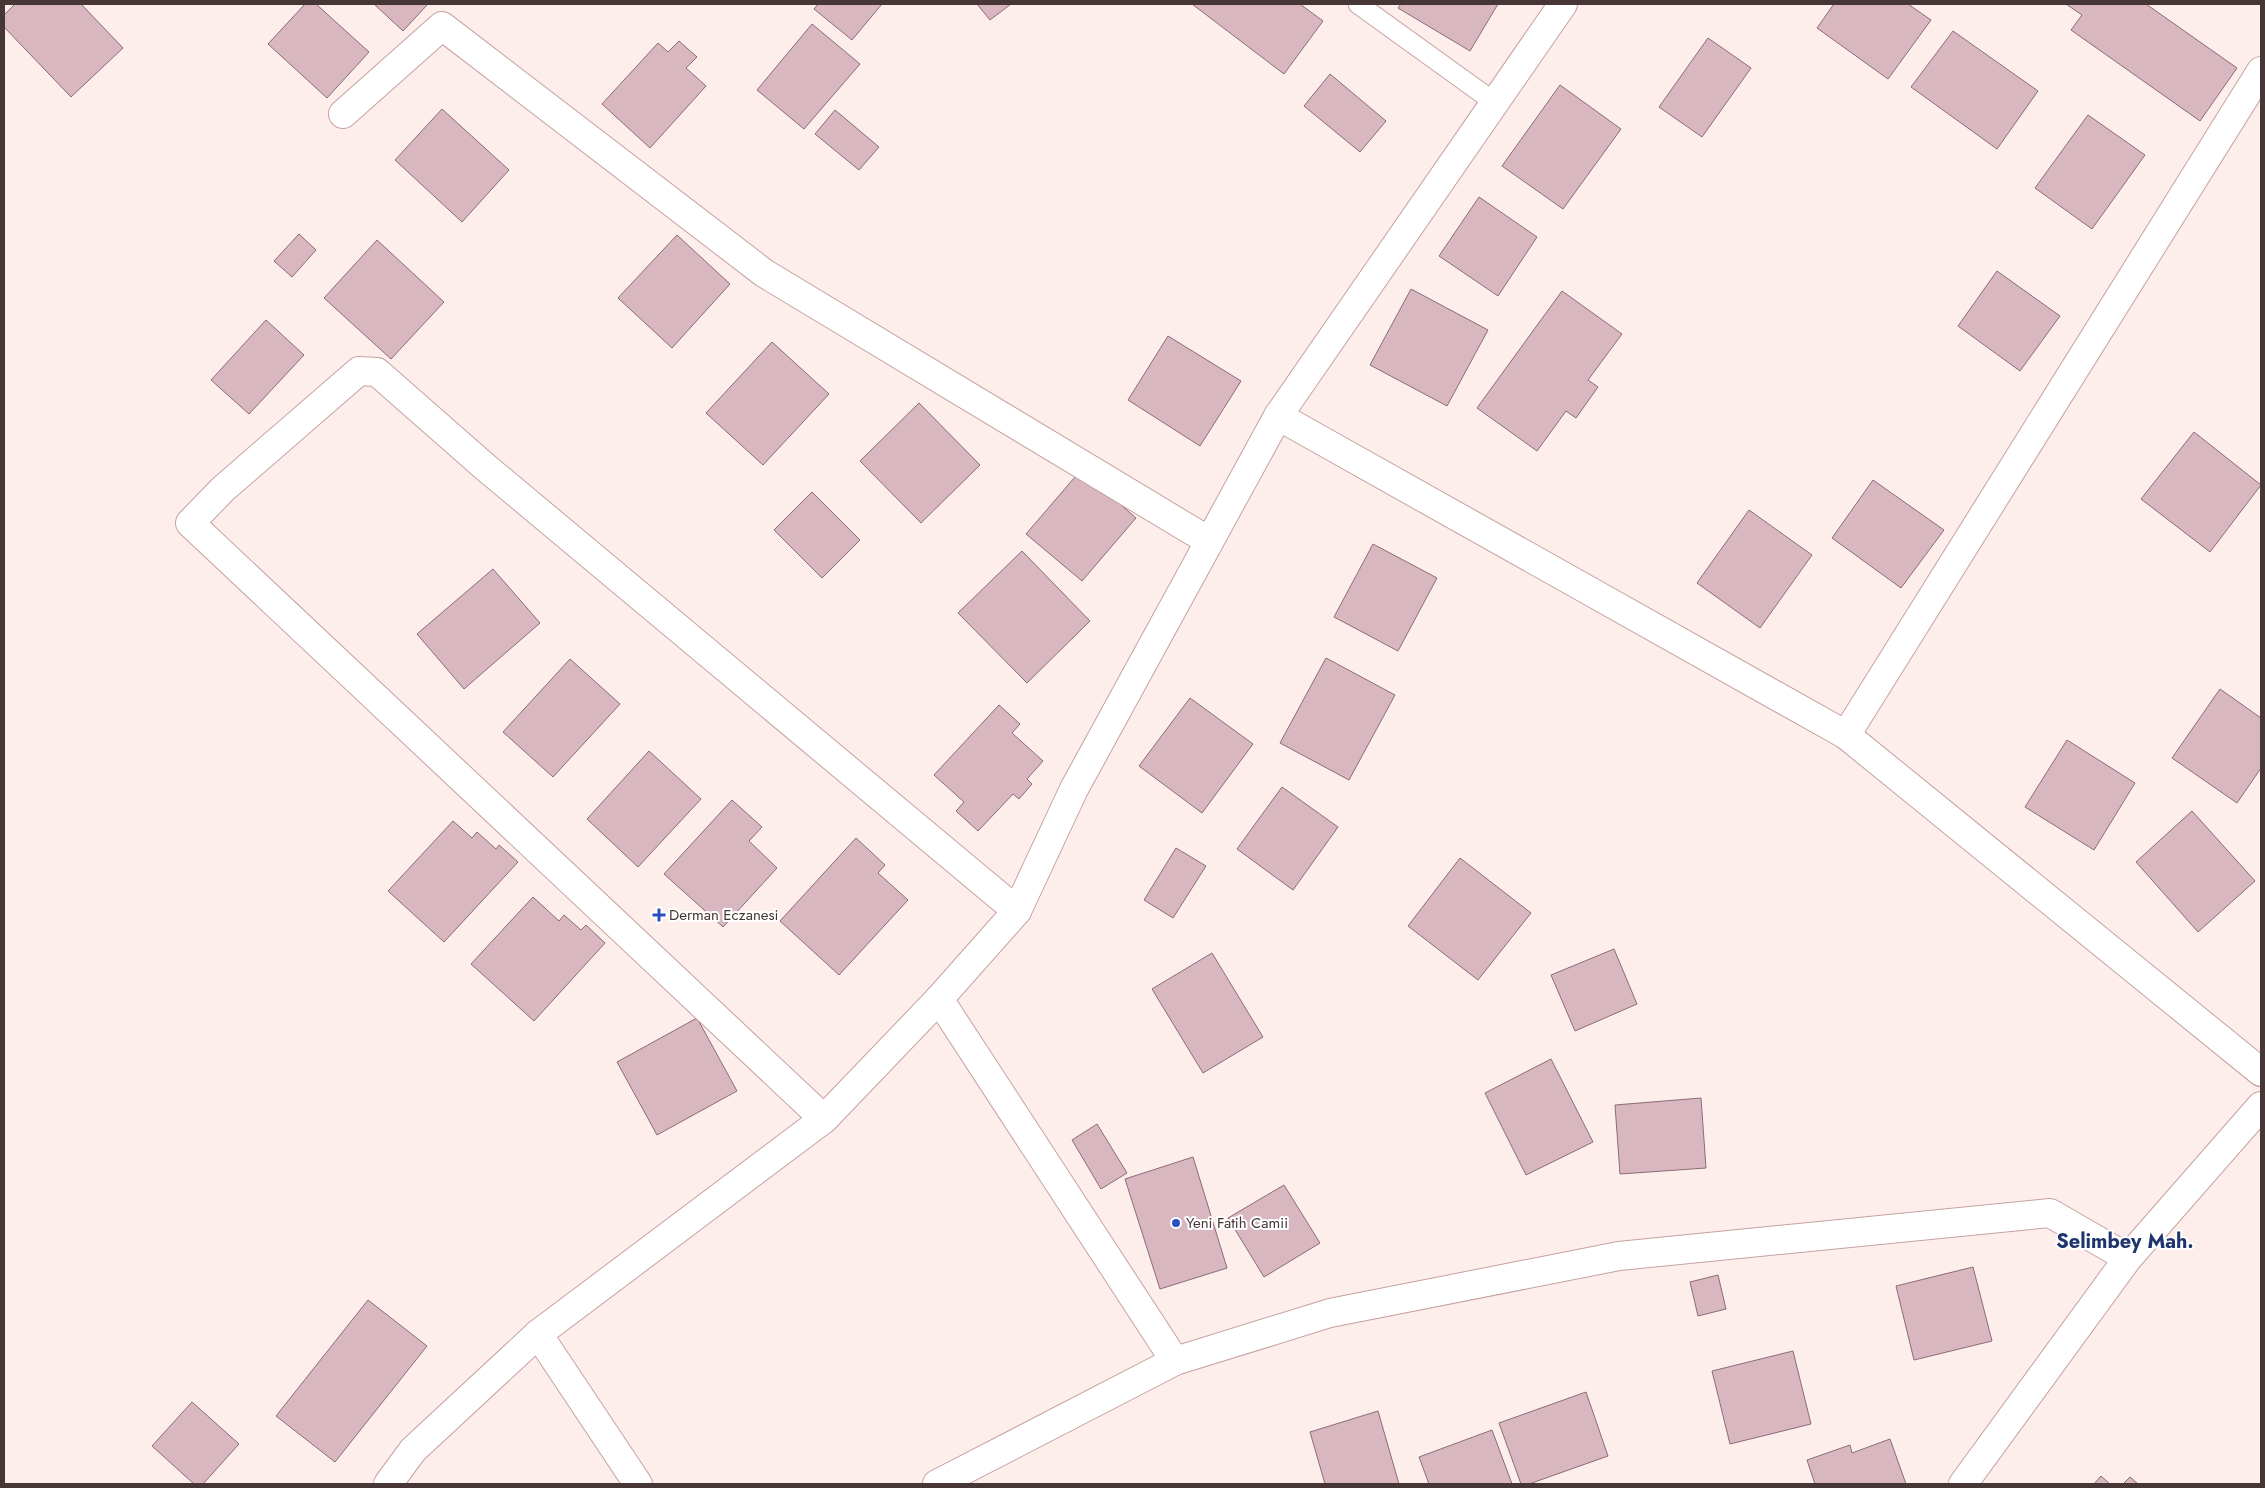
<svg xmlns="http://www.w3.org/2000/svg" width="2265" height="1488" font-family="Jost,sans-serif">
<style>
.building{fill:#d9b7c1;stroke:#8b6c75}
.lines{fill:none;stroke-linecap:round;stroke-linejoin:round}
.service-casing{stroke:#c5a2a0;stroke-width:21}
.minor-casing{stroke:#c5a2a0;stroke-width:30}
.tertiary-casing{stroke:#c5a2a0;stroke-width:30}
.service{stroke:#fff;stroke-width:19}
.minor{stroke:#fff;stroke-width:28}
.tertiary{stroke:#fff;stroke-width:28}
.poi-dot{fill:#2850bf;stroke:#fff;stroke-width:2}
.labels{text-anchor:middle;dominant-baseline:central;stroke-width:4;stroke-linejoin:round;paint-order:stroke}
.poi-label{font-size:15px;fill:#463736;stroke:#fff;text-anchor:start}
.district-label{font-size:20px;font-weight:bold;fill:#1f356d;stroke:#fff}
</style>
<rect width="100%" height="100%" fill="#fdeeec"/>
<!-- building -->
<g class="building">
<path d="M15,4H81L123,48L71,97L4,27V15Z"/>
<path d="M305,4H316L369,52L327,98L268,44Z"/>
<path d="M374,4H428L403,31Z"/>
<path d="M818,4H882L852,40L814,9Z"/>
<path d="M977,4H1011L990,20Z"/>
<path d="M1192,4H1300L1323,21L1284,74Z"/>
<path d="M1401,4H1498L1470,51L1398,8Z"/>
<path d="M1834,4H1908L1931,20L1888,79L1817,28Z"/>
<path d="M2066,4H2146L2237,68L2200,121L2071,30L2082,15Z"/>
<path d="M812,24L860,64L804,129L757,90Z"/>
<path d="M1953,31L2038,91L1997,149L1911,87Z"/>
<path d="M1708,38L1751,68L1702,137L1659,107Z"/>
<path d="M679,41L697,57L686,68L706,86L650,148L602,104L658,43L668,52Z"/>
<path d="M1330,74L1386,121L1360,152L1304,106Z"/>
<path d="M1560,85L1621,129L1563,209L1502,166Z"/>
<path d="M442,109L509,170L462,222L395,160Z"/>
<path d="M835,110L879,147L859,170L815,134Z"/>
<path d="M2088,115L2145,155L2092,229L2035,188Z"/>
<path d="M1479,197L1537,237L1498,296L1439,256Z"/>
<path d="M299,234L316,250L292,277L274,261Z"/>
<path d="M677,235L730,284L672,348L618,298Z"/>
<path d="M377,240L444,302L391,359L324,298Z"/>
<path d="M1997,271L2060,316L2020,371L1958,326Z"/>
<path d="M1411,289L1488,330L1447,406L1370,365Z"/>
<path d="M1562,291L1622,334L1588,380L1598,387L1576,418L1566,411L1537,451L1477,408Z"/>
<path d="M266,320L304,355L249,414L211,380Z"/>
<path d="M1168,336L1241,381L1200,446L1128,400Z"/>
<path d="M772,342L829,394L763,465L706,413Z"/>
<path d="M919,403L980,465L921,523L860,461Z"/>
<path d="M2194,432L2261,485L2210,552L2141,499Z"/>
<path d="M1081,470L1136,518L1082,581L1026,534Z"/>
<path d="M1873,480L1944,530L1901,588L1832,538Z"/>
<path d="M812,492L860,540L822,578L774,530Z"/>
<path d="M1749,510L1812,555L1760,628L1697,583Z"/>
<path d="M1373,544L1437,578L1398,651L1334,617Z"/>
<path d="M1022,551L1090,621L1027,683L958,613Z"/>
<path d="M493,569L540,623L464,689L417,634Z"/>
<path d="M1326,658L1395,695L1349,780L1280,743Z"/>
<path d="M570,659L620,704L553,777L503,732Z"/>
<path d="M2220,689L2261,718V768L2237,803L2172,758Z"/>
<path d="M1190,698L1253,744L1202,813L1139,766Z"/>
<path d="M999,705L1020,724L1012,733L1043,761L1027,779L1032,784L1019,799L1013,794L978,831L956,811L964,802L934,775Z"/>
<path d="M2067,740L2135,783L2094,850L2025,807Z"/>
<path d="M649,751L701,799L638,867L587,819Z"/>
<path d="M1282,787L1338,827L1293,890L1237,849Z"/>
<path d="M732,800L762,827L749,841L777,868L723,927L664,874Z"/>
<path d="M2192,811L2255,881L2198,932L2136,862Z"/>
<path d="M453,821L472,838L477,832L496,849L499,845L518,862L444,942L388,891Z"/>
<path d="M856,838L885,865L878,873L908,900L839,975L780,921Z"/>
<path d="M1176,848L1206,866L1173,918L1144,900Z"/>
<path d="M1460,858L1531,913L1478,980L1408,926Z"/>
<path d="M533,897L559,921L564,915L581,930L586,925L605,943L534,1021L471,964Z"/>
<path d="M1614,949L1637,1004L1575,1031L1551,975Z"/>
<path d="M1212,953L1263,1037L1203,1073L1152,989Z"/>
<path d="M697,1018L737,1091L657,1135L617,1062Z"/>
<path d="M1551,1059L1593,1142L1526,1175L1485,1093Z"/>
<path d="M1701,1098L1706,1168L1620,1174L1615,1105Z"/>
<path d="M1097,1124L1127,1173L1101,1189L1072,1140Z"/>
<path d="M1193,1157L1227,1268L1160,1289L1125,1179Z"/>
<path d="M1284,1185L1320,1243L1264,1277L1228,1218Z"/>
<path d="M1973,1267L1992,1341L1914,1360L1896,1286Z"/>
<path d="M1718,1275L1726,1309L1698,1316L1690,1282Z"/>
<path d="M368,1300L427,1346L335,1462L276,1416Z"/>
<path d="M1793,1351L1811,1424L1730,1444L1712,1371Z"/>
<path d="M1586,1392L1608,1456L1529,1484H1521L1499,1423Z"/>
<path d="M192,1402L239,1444L203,1484H194L152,1446Z"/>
<path d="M1378,1411L1399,1484H1325L1310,1432Z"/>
<path d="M1492,1430L1512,1484H1429L1419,1457Z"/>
<path d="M1890,1439L1906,1484H1815L1807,1460L1850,1445L1852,1453Z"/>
<path d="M2101,1476L2110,1484H2094Z"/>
<path d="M2130,1477L2138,1484H2123Z"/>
</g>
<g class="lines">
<!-- service casing -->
<g class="service-casing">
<path id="service" d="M1358,4L1494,102"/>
</g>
<!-- minor casing -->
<g class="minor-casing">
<g id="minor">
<path d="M343,114L442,26L764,273L1209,541"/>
<path d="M1278,416L1846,735L2261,1072"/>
<path d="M1846,735L2261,71"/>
<path d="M939,999L1175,1361"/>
<path d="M824,1119L190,523L223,489L359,371L377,372L484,466L1017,911"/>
<path d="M538,1334L638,1484"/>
<path d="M388,1484L413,1450L538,1334L824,1119L939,999L1017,911L1074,789L1278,416L1563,4"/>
<path d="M937,1484L1175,1361L1330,1313L1619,1256L2050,1213L2128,1258"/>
</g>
</g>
<!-- tertiary casing -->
<g class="tertiary-casing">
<path id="tertiary" d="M1963,1484L2128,1258L2261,1106"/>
</g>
<!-- service -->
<use href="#service" class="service"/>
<!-- minor -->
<use href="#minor" class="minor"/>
<!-- tertiary -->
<use href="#tertiary" class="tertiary"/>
</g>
<!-- markers -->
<g class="poi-dot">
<path d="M656.5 907.5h5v5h5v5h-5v5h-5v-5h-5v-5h5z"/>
<circle cx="1176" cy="1223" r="5"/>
</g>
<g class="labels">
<!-- poi labels -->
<g class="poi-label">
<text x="669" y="915">Derman Eczanesi</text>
<text x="1186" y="1223">Yeni Fatih Camii</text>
</g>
<!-- district labels -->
<g class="district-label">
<text x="2125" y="1241">Selimbey Mah.</text>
</g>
</g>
<!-- border -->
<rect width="2265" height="1488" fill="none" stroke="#463736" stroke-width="10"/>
</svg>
